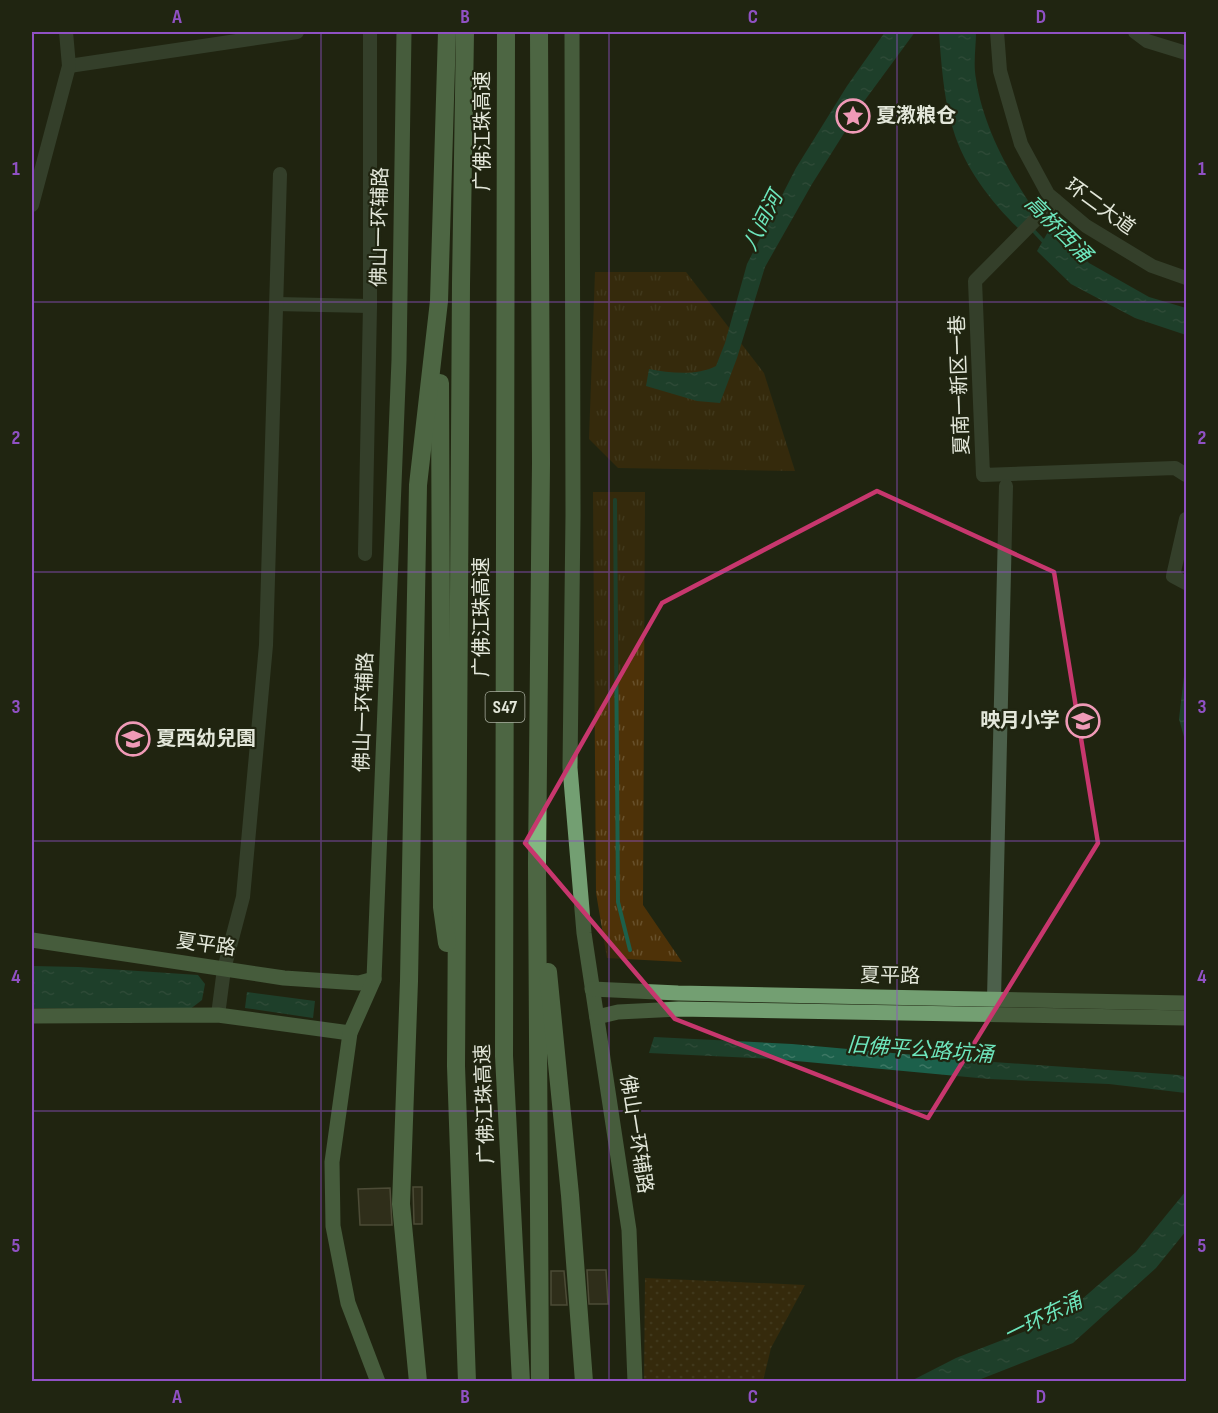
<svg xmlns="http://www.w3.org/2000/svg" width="1218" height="1413" font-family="'Sofia Sans Condensed','Noto Sans SC',sans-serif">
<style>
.grass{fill:url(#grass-dots)}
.park{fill:url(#park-tufts)}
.water{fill:url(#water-ripples)}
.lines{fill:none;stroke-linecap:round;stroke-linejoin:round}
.stream{stroke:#1c604b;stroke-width:4}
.building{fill:#413b27;stroke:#807b64;stroke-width:1.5}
.minor{stroke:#4c604b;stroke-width:14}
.major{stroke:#739f72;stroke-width:15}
.highway{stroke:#83b781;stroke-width:18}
.marked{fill:none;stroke:#c7376e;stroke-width:4.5;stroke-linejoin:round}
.grid{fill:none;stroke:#9051c4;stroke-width:1.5;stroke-opacity:0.55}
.labels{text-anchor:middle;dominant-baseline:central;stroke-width:4.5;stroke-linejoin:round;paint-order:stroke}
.shield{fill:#202511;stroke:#a8ad9e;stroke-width:1.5}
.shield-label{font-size:18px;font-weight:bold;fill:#e3e7da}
.poi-label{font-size:20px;font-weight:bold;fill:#e3e7da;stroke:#202511;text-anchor:start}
.street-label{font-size:20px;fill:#e3e7da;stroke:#202511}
.water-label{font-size:21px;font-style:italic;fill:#6de6bd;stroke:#202511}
.neatline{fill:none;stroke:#9051c4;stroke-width:2}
.grid-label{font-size:20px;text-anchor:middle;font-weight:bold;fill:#9051c4}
</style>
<defs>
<pattern id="grass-dots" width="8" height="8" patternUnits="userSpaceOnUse" patternTransform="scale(1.5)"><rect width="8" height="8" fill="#4e3208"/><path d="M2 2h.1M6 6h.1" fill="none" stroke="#67502b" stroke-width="1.8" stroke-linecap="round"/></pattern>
<pattern id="park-tufts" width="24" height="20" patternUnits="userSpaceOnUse" patternTransform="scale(1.5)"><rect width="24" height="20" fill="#4e3208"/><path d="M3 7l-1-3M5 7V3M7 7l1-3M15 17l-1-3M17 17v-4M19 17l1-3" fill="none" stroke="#67502b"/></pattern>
<pattern id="water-ripples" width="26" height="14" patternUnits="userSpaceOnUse" patternTransform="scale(1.5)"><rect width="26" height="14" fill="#1c604b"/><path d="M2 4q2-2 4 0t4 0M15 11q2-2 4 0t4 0" fill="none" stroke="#3d7764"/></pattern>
</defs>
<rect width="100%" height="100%" fill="#202511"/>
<!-- grass -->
<path class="grass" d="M645,1278L805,1285L771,1348L763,1381L644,1382Z"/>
<!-- park -->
<g class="park">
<path d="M595,272H686L764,373L795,471L618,468L589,439Z"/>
<path d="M593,492H645L643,905L682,962L607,958L596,893Z"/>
</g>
<!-- water -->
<g class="water">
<path d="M885,32H915L865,100L812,184L765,267L737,358L720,403L697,401L646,386L649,369C670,373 697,376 716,366L725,343L747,264L796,168L847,86Z"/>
<path d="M939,32H976C976,47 973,64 976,79C983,126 1008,172 1035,211L1019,229C991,202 964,167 953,129C944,101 941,61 939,32Z"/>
<path d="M1052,225L1089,263L1149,297L1186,308V335L1135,318L1071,284L1037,251Z"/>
<path d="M1186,659V744L1179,719Z"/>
<path d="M32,966L78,967L198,975L205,984L202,1000L189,1010L32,1008Z"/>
<path d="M247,992L315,1001L313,1018L245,1008Z"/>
<path d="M654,1037L792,1044L993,1062L1179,1075L1186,1077V1093L1109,1084L989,1079L775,1059L649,1053Z"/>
<path d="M1186,1191V1231L1156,1268L1073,1343L976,1381H911L956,1358L1049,1322L1081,1300L1136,1252Z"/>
</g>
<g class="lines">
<!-- stream -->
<g class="stream">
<path d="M1032,229L1045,243"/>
<path d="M615,500L618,902L630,950"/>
</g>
</g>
<!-- building -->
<g class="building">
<path d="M413,1187H422V1224H414Z"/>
<path d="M390,1188L392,1225H360L358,1189Z"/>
<path d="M587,1270H606L608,1304H589Z"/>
<path d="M551,1271H564L567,1305H551Z"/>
</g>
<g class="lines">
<!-- minor -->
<g class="minor">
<path d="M997,32L1000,71L1021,144L1048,194L1086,226L1152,266L1186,278"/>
<path d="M1135,32L1147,41L1186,53"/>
<path d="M69,66L297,32"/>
<path d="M1055,200L975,281L983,475L1175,468L1186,475"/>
<path d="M32,205L69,66L66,32"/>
<path d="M276,304L370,306"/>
<path d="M1186,519L1173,576L1186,583"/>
<path d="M365,554L370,306V32"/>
<path d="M994,999L1006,486"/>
<path d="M218,1015L224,969L243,897L266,645L280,174"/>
</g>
<!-- major -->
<g class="major">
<path d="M572,32L573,515L570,768L584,933L629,1230L635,1382"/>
<path d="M32,940L284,978L359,983L374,979"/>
<path d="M592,989L678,993L1186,1003"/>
<path d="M32,1016L218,1015L350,1033"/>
<path d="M597,1017L618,1012L679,1009L1186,1018"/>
<path d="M378,1382L348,1303L333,1226L332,1162L350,1033L374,979L399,360L404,32"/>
</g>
<!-- highway -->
<g class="highway">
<path d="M465,32L461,284L456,1066L467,1382"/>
<path d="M506,32L504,1056L521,1382"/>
<path d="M539,32L541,463L537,863L540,1382"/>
<path d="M440,383L442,907L447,943"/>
<path d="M548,972L570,1195L584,1382"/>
<path d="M418,1382L401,1204L409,981L418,485L439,301L447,32"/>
</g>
</g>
<!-- marked area -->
<path d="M0 0H1218V1413H0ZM877,491L1054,572L1098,843L928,1118L675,1019L525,843L662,603Z" fill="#202511" fill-opacity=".55" fill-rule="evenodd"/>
<path class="marked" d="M877,491L1054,572L1098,843L928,1118L675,1019L525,843L662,603Z"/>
<!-- grid -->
<path class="grid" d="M321,32V1382M609,32V1382M897,32V1382M32,302H1186M32,572H1186M32,841H1186M32,1111H1186"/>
<!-- icons -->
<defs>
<g id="sight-ring" transform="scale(1.725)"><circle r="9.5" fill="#202511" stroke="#f09ab7" stroke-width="1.5"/><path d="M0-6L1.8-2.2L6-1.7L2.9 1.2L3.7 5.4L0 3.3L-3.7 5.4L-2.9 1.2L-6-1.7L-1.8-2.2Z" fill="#f09ab7"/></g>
<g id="school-ring" transform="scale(1.725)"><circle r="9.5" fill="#202511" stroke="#f09ab7" stroke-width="1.5"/><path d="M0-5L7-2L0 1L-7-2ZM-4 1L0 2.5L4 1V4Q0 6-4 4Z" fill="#f09ab7"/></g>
</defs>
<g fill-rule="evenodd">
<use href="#sight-ring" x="853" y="116"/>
<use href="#school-ring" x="1083" y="721"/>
<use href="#school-ring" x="133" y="739"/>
</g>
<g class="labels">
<!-- shield labels -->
<rect class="shield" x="485.5" y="692" width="39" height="30" rx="4.5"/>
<g class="shield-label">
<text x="505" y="707">S47</text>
</g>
<!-- poi labels -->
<g class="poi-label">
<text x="876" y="116">夏漖粮仓</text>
<text x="1060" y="721" text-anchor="end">映月小学</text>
<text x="156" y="739">夏西幼兒園</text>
</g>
<!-- street labels -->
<g class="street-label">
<text transform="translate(483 131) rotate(-90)">广佛江珠高速</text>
<text transform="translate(1100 207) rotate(36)">环二大道</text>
<text transform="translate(380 227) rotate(-89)">佛山一环辅路</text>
<text transform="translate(960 385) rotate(-92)">夏南一新区一巷</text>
<text transform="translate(482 617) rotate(-90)">广佛江珠高速</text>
<text transform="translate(364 712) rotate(-88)">佛山一环辅路</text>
<text transform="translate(206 945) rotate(8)">夏平路</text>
<text transform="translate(890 976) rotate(1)">夏平路</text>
<text transform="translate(485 1104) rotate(-92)">广佛江珠高速</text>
<text transform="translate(636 1134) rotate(81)">佛山一环辅路</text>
</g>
<!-- water labels -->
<g class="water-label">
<text transform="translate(763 221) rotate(-63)">八间河</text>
<text transform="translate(1058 229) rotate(45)">高桥西涌</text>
<text transform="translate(920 1050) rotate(4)">旧佛平公路坑涌</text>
<text transform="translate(1043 1318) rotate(-26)">一环东涌</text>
</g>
</g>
<!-- border -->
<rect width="1218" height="1413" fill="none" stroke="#202511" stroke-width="66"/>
<rect x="33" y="33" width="1152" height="1347" class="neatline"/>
<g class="grid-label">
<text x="177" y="23">A</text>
<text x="465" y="23">B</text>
<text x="753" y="23">C</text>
<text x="1041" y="23">D</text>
<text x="16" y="175">1</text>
<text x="1202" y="175">1</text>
<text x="16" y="444">2</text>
<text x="1202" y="444">2</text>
<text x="16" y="713">3</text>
<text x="1202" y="713">3</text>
<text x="16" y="983">4</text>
<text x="1202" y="983">4</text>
<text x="16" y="1252">5</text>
<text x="1202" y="1252">5</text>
<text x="177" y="1403">A</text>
<text x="465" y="1403">B</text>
<text x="753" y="1403">C</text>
<text x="1041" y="1403">D</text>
</g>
</svg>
